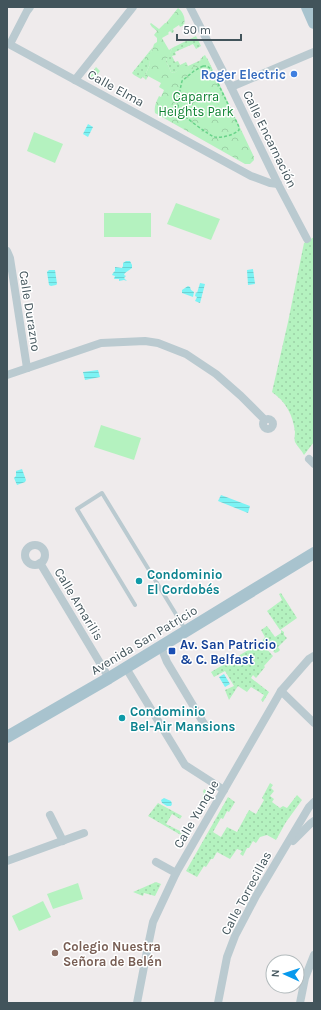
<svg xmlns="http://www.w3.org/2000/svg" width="321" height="1010" font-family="Karla,sans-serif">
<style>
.grass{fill:url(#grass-dots)}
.forest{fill:url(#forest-crowns)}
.pitch{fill:#b4f2bf}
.water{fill:url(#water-rules)}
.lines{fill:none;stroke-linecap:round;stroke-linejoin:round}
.path{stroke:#69d38a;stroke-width:1.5;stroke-dasharray:3 2;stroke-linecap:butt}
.lane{stroke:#bacad0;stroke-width:4}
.street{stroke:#bacad0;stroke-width:8}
.primary{stroke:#a8c3ce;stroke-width:12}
.shop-dot{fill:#3f7fe0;stroke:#fff;stroke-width:1.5}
.culture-dot{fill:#0f9aa8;stroke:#fff;stroke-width:1.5}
.transit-dot{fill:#1a4fb4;stroke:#fff;stroke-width:1.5}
.education-dot{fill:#8d6e63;stroke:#fff;stroke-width:1.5}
.labels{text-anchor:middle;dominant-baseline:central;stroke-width:3;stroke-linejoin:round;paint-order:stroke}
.shop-label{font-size:13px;font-weight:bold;fill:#366cbe;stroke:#fff;text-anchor:end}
.street-label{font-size:13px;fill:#42545b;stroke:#fff}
.park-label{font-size:13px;fill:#0d8231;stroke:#fff}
.culture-label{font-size:13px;font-weight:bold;fill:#0d838f;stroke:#fff;text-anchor:start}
.transit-label{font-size:13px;font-weight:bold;fill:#164399;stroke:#fff;text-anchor:start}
.education-label{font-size:13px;font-weight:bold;fill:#785e54;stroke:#fff;text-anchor:start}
</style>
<defs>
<pattern id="grass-dots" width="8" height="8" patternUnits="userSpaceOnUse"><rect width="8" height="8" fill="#b4f2bf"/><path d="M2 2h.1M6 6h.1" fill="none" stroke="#9cd1a6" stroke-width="1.8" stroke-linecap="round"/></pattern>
<pattern id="forest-crowns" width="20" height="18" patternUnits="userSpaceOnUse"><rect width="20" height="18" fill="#b4f2bf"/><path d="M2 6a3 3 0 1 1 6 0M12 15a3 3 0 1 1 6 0" fill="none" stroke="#9cd1a6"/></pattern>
<pattern id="water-rules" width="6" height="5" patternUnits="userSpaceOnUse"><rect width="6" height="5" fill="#7cf3f4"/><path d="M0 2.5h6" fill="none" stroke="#6cd2d3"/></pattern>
</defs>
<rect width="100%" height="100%" fill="#efebec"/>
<!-- grass -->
<g class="grass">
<path d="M196,36L201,46L196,49L193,44L175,52L176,55L172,56L175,62L178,61L180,65L186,62L188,66L201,60L200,59L202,58V57L205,55L212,68L190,72L186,66L174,73L171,72L168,65L166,62C166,56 171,54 172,48Z"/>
<path d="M153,47L149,61L150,64L144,78L142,77L141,79L134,75L132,73Z"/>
<path d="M96,67L100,71L97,75L108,84L105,87L93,80L90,77L91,74Z"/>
<path d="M314,237V442L304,455C302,451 297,446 295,442C294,439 295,435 295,432C293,415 286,402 272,392L288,322L304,243Z"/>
<path d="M281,593L297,618L280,630L267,611L282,600L279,594Z"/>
<path d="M267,626L275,637L281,633V630L284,632V635L287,638L278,647L280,650L278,652L275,653L273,651L274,650L268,644L265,647L273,656L264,666L265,667L256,678L253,675L251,678L269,692L263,702L261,700L264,695L251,687L247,692L238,686L229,700L225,690L234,686L225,671L214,677L211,672L257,645L260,644L265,637L261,630Z"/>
<path d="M270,783L273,785L271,788L274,791L270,796L274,799L272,802L280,808L283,806L287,808L297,795L302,800L286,822L276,840L267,835L260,837L256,843L253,841L249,848H247L243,856L240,854L242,851L237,849L230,859L217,852L213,859H211L206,867L204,866L197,877L186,871L228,797L235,802L229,812L227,811L223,819L221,818L213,832L221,837L227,827L237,832L249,810L256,814L264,800L262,798Z"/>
<path d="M204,789L208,792L210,795L207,803L204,801V800L202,798L204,793L203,792Z"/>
<path d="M158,803L182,816L180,819L172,814L166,824L180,831V833L182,834L188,825L192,827L186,838L148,816Z"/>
<path d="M156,882L161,884L155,896L144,893L143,896L133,892Z"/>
</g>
<!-- forest -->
<path class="forest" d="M178,8C183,12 186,18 184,25L180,27L179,25L173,29L174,32L172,33L170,31L168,33L169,34L162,38L169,50L172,48L169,57L166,59V62L168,65L171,72L174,73L184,66H186L190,69L207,58L254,157V160L250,164H245L155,113C154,107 156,102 159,96L161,97L164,90L159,87L161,83L148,76L146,80L144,78L150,64L149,61H146V57L152,51L154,44L157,42V38L154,35L157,31L152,27L150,24L151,23L159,29L165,23H166Z"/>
<!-- pitch -->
<g class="pitch">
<path d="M204,74L219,106L201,115L185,83Z"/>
<path d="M34,132L63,144L55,163L27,151Z"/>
<path d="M176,203L220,219L211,240L167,224Z"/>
<rect x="104" y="213" width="47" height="24"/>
<path d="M101,425L141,438L134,460L94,447Z"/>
<path d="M78,883L83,899L53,909L47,894Z"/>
<path d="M43,901L51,917L19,931L12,916Z"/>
</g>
<!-- water -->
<g class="water">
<path d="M88,124L93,127L88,137L83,134Z"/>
<path d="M126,261H130L132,265V268L125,273L124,275L126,276L124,278L127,281L124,280L119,281V279H114L115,276L112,275L113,273L115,271V267L122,268L123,266V263Z"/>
<path d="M253,269L255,284L248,285L247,270Z"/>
<path d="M49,270H55L57,284L56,285L51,286L49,285L47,272Z"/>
<path d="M200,283L205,284L200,303L195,301L197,297L195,296L196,292L197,293Z"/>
<path d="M188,286L190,287L191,290L194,292L193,297L182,293V290Z"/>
<path d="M98,370L100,377L85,380L83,372Z"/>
<path d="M22,469L26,480L25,482L17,485L14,478L16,476V471Z"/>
<path d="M221,495L250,506L248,513L218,501Z"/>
<path d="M224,674L230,684L225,687L219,677Z"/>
<path d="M164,798L171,801L172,804L171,806H167L162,803L161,800Z"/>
</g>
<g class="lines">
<!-- path -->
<path class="path" d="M203,66H207L211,69L239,127V130C234,135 223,138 215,137C209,136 184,116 179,111L178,107L180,90L182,81L194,71Z"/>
<!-- lane -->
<path class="lane" d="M135,605L77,509L102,493L185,629"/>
<!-- street -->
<g class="street">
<path d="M190,7L231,87L278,184L307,239"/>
<path d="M7,43L75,80L251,176L270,183L278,184"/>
<path d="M10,44L27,11L30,7"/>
<path d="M75,80L133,7"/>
<path d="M231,87L314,52"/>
<path d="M7,251L10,258L27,368"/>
<path d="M7,375L101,343L145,341L158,343L186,354L216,374L241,396L265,420"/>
<circle cx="268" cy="424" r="5"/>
<path d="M309,459L314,464"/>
<circle cx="35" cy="555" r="10"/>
<path d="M40,563L109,678"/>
<path d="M161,647L167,662L206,727"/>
<path d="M126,668L185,765L224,790"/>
<path d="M281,691L314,723"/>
<path d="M50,815L63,841"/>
<path d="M293,841L310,824L314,821"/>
<path d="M7,861L84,833"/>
<path d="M156,862L176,873"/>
<path d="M137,1003L148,946L153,922L176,873L281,691L309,659L314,656"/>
<path d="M218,1003L227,957L235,936L256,896L309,807L314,802"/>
<path d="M300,1003L305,978L314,955"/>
</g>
<!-- primary -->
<g class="primary">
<path d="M307,7L314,23"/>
<path d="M7,737L109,678L314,553"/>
</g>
</g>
<!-- markers -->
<circle class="shop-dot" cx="294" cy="74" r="4"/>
<g class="culture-dot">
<circle cx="139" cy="581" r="4"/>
<circle cx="122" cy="718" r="4"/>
</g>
<rect class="transit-dot" x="168" y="647" width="8" height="8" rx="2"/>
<circle class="education-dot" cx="55" cy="953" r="4"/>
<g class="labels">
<!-- shop labels -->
<g class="shop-label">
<text x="286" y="74">Roger Electric</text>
</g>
<!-- street labels -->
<g class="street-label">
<text transform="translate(116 88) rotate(29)">Calle Elma</text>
<text transform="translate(270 139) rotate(64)">Calle Encarnación</text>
<text transform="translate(30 311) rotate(81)">Calle Durazno</text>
<text transform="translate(79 604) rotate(59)">Calle Amarilis</text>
<text transform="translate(144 640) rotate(-31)">Avenida San Patricio</text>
<text transform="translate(196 814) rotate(-60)">Calle Yunque</text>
<text transform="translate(246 893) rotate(-62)">Calle Torrecillas</text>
</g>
<!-- park labels -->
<g class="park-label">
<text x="196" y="96">Caparra<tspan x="196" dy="15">Heights Park</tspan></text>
</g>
<!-- culture labels -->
<g class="culture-label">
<text x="147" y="574">Condominio<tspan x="147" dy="15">El Cordobés</tspan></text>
<text x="130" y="711">Condominio<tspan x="130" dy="15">Bel-Air Mansions</tspan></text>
</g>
<!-- transit labels -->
<g class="transit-label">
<text x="180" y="644">Av. San Patricio<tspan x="180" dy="15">&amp; C. Belfast</tspan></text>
</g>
<!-- education labels -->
<g class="education-label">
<text x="63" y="946">Colegio Nuestra<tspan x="63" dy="15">Señora de Belén</tspan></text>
</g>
</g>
<!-- border -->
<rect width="321" height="1010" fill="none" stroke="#42545b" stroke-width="16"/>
<!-- north arrow -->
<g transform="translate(285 974) rotate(273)"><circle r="19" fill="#ffffff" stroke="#b3bbbd"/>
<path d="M0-3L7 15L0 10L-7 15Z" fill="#0799ed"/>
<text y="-6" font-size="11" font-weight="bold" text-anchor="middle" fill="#42545b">N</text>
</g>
<!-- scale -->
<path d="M177 34v6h64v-6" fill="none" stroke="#42545b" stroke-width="2"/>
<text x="183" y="34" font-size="12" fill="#42545b" stroke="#ffffff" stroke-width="3" paint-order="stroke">50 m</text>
</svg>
